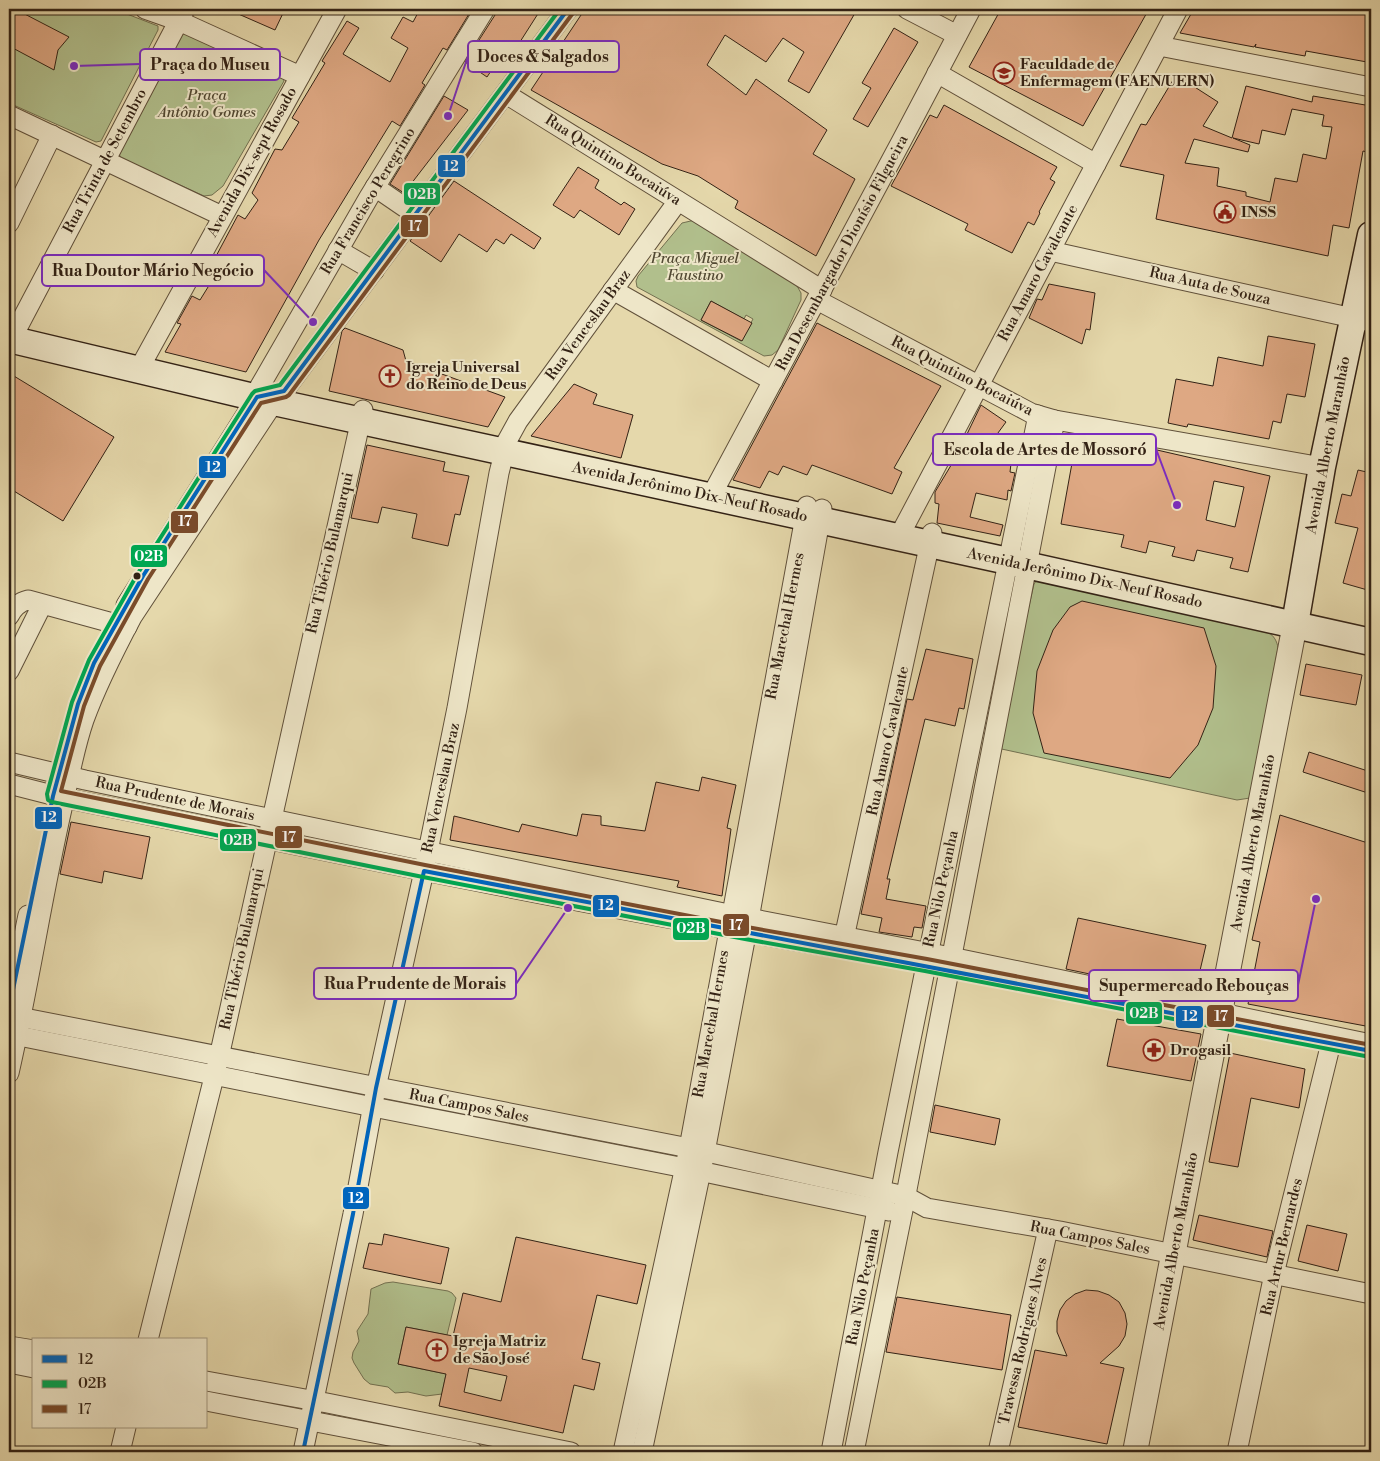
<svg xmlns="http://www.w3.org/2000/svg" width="1380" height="1461" font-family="'Libre Bodoni',serif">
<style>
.green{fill:#b1bf8c;stroke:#727050;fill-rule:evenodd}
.building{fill:#dea883;stroke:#332215;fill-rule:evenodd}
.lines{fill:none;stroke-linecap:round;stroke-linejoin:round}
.minor-casing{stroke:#60503a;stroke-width:21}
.tertiary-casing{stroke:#60503a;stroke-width:26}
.secondary-casing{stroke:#332215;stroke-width:29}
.minor{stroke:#eee6c8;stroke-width:19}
.tertiary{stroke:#eee6c8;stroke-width:24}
.secondary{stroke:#eee6c8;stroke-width:26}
.bus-1-casing{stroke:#eee6c8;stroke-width:8}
.bus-2-casing{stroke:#eee6c8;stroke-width:8}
.bus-3-casing{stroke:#eee6c8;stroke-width:8}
.bus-1{stroke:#0065bd;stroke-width:4}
.bus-2{stroke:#00a651;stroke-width:4}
.bus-3{stroke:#7a4b2a;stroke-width:4}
.bus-dot{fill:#332215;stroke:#eee6c8;stroke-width:2}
.labels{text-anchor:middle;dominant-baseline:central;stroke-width:4;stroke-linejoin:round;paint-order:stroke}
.poi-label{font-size:15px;font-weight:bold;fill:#332215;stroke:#eee6c8;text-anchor:start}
.park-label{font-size:15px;font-style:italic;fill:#524933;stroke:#eee6c8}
.street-label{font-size:15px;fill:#332215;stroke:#eee6c8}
.leader{fill:none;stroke:#7b2cbf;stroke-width:2}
.callout-dot{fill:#7b2cbf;stroke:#eee6c8;stroke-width:2}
.callout{fill:#eee6c8;stroke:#7b2cbf;stroke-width:2}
.callout-label{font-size:16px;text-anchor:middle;font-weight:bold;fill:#332215}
.line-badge{stroke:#eee6c8;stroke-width:2}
.badge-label{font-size:14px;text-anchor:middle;font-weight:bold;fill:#fff}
</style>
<rect width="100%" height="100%" fill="#e5d8ab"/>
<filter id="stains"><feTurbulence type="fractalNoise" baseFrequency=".004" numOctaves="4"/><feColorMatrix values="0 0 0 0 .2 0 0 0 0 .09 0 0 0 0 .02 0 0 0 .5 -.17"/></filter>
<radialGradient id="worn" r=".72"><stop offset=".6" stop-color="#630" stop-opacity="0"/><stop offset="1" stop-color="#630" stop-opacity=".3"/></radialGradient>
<!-- green -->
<g class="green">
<path d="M9,9H114L158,26V30L101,141L96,142L9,103Z"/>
<path d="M185,33L282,75L284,81L223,186L212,195L204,196L121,158L119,154L181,35Z"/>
<path d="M695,220L797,286L801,293V300L778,350L772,355L764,356L637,287L636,281L638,276L682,223ZM711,301L744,319L746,315L753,319L741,341L701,320Z"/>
<path d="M1036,581L1268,632C1274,636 1277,641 1278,648L1250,798L1237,800L997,748L1034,584Z"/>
<path d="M393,1282L448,1291L452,1293L456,1298L447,1335L406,1327L398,1364L446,1374L442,1394L426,1396L408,1392L395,1393L388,1387L370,1384L364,1379L354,1363L352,1358L353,1352L359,1341L357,1331L368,1314L371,1289L385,1283Z"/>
</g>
<!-- building -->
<g class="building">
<path d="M9,9H15L69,37L58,50L54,70L9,46Z"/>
<path d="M227,9H285L275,30Z"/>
<path d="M420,9H472L447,50L443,48L422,83L425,85L400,126L392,121L319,240L246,372L165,352L181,324L177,323L192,296L200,300L213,279L206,275L238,215L245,219L258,200L252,193L275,149L282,150L299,122L292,118L325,63L322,61L347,21L359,28L343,54L390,82L408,48L391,38L403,17L413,22Z"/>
<path d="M496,9H541L518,45L511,41L487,77L465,62L495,15Z"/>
<path d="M585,9H847L855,13L809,93L788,81L804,52L783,38L766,62L725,35L707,65L746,95L756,79L827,130L813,154L855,179L816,256L735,208L738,201L698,176L662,164L531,90Z"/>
<path d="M1001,9H1149L1083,126L969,67Z"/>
<path d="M1194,9H1371V39L1367,62L1306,51L1305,56L1255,47L1256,44L1254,47L1180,33Z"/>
<path d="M894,28L918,42L868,127L853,119L871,88L862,83Z"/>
<path d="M1176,75L1218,102L1203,126L1232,138L1246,86L1312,102L1313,96L1371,106V153L1363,151L1349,228L1333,225L1328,256L1156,219L1164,175L1120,166L1141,124L1146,125ZM1292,109L1324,115L1322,126L1332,127L1326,159L1303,154L1297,182L1275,178L1270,202L1246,196V192L1217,186L1219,168L1185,163L1194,139L1248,152L1250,145L1233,138L1259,144L1262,130L1285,135Z"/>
<path d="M444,96L468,110L404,193L390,184Z"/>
<path d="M944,105L1057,167L1050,179L1055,182L1039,212L1040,213L1034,225L1028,222L1012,253L965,230L968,224L891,186L930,115L937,118Z"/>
<path d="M578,167L599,180L595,188L621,205L624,202L635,209L619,235L580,210L574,218L553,205Z"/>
<path d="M454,181L541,238L534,249L511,234L504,244L496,239L487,252L459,234L441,262L410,241Z"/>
<path d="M1049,284L1095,293L1090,330L1086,329L1082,344L1029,318L1037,299L1042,300Z"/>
<path d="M711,301L752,323L742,341L701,320Z"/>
<path d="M817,323L941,386L894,468L902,472L892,494L812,465L807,475L783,466L778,475L769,471L760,488L733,480Z"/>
<path d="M345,328L403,350L406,361L505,397L488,427L329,391L342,331Z"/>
<path d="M1268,336L1315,344L1305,397L1287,394L1281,423L1273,421L1269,439L1188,424L1187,427L1168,423L1176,379L1213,386L1218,357L1263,366Z"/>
<path d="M9,373L114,437L63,521L9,488Z"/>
<path d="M574,384L597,394L593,404L633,415L621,458L531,436Z"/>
<path d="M981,405L1006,422L995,437L1014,439L1010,472L1015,473L1011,491L1008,490L1007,500L976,493L970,517L1003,525L1000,536L937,523L939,504L935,503V492L956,457Z"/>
<path d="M367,445L445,462L443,471L469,476L460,515L455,514L448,546L412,538L417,514L382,507L378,523L351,518Z"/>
<path d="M1144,447L1270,476L1248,572L1230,568L1233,558L1197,550L1194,561L1172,556L1175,547L1149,541L1146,553L1121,547L1124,535L1061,524L1074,452L1140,465ZM1214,481L1244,487L1235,527L1206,520Z"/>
<path d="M1358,470L1371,473V591L1343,583L1358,528L1335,523L1342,494L1351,496Z"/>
<path d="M1082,601L1204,628L1216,666L1213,708L1198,745L1170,778L1044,753L1033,713L1037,671L1053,630L1070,607Z"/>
<path d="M926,649L973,659L964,709L959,708L955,726L925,719L887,879H890L886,899L926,906L922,928L914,927L912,937L879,932L882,918L861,914L907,699L913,700Z"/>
<path d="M1306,664L1362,675L1356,705L1300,695Z"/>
<path d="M1309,752L1371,772V794L1303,772Z"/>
<path d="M702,777L736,785L727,828L731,829L722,896L677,887L679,881L450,840L454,816L519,832L522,824L577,836L582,814L601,816V825L645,831L656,782L699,791Z"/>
<path d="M1280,815L1371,844V1027L1248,1004L1260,942L1252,940Z"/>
<path d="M71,822L150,837L142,879L104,871L102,883L60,874Z"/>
<path d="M1078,918L1206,945L1194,996L1066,969Z"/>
<path d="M1117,1019L1201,1034L1191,1081L1107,1066Z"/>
<path d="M1230,1053L1305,1069L1299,1108L1251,1098L1238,1167L1209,1162Z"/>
<path d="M935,1105L1000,1119L995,1145L930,1132Z"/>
<path d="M1199,1215L1273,1231L1267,1257L1193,1240Z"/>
<path d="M1307,1225L1347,1234L1338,1271L1298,1261Z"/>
<path d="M384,1234L449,1248L441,1284L363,1268L369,1243L382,1245Z"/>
<path d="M516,1237L646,1265L637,1304L597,1295L582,1359L600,1363L594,1390L574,1385L563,1433L439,1406L446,1374L398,1364L406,1327L453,1336L463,1293L501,1302ZM469,1368L507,1376L501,1401L464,1392Z"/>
<path d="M1086,1290L1098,1291L1109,1295L1119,1302L1125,1313L1127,1324L1125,1336L1119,1346L1100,1363L1124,1368L1107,1444L1018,1427L1035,1350L1067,1356L1057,1332V1321L1060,1310L1066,1301L1075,1294Z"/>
<path d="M897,1297L1011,1315L1002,1370L886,1352Z"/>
</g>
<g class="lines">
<!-- minor casing -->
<g class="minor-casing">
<g id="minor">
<path d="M145,9L179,21L300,76"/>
<path d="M907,9L957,35"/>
<path d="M1159,46L1371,87"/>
<path d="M937,73L1096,164"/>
<path d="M506,94L822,290"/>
<path d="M9,115L222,216"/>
<path d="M375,187L416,215"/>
<path d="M9,223L52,135"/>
<path d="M338,250L374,271"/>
<path d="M1050,251L1371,322"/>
<path d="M613,290L773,381"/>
<path d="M817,300L1031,413L1055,420L1322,467"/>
<path d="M11,340L185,9"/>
<path d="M139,369L337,9"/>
<path d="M712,497L716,487L902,140L971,9"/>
<path d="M901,538L904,527L1178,9"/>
<path d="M126,605L257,397L260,386L369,197L485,9"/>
<path d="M9,616C13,608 19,602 28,600L127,627"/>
<path d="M9,671L42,605"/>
<path d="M9,762L85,780L743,917L951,957L1371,1044"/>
<path d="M9,784L64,798C321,850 578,904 836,948"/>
<path d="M842,947L932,533"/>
<path d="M9,1009L28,915"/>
<path d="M9,1015L689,1148L905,1196L927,1208L1060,1231L1371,1294"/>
<path d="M9,1034L373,1107L685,1168L889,1211"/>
<path d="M9,1073C29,986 42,897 62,809C69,779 74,749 84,720C97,684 114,651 132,617L274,402L284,391L568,9"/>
<path d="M148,1340L219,1057L363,410"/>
<path d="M9,1346L34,1350"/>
<path d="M9,1363L34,1368"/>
<path d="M206,1381L327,1403L571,1452"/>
<path d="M206,1401L473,1452"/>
<path d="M120,1452L126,1427"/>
<path d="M303,1452L353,1214L376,1088L424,871L457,708L499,473L507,441L518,421L678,201"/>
<path d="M623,1452L689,1148L807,506"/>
<path d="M642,1452L705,1152L749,919L822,509"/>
<path d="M831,1452L888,1152L1038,415"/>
<path d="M854,1452L904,1205L1055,420"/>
<path d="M998,1452L1048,1229"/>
<path d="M1237,1452L1274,1274L1331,1043"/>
</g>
</g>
<!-- tertiary casing -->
<g class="tertiary-casing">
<path id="tertiary" d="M1135,1452L1295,624"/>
</g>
<!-- secondary casing -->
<g class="secondary-casing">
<g id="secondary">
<path d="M9,339L274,402L1008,561L1371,642"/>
<path d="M1295,624L1322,467L1371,235"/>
</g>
</g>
<!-- minor -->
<use href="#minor" class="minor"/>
<!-- tertiary -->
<use href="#tertiary" class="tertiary"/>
<!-- secondary -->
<use href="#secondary" class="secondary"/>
<!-- bus-1 casing -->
<g class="bus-1-casing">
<g id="bus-1">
<path d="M9,1009L53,796L78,704L94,663L143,576L257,397L284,391L568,9"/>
<path d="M303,1452L353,1214L376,1088L424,871L1371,1051"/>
</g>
</g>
<!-- bus-2 casing -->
<g class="bus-2-casing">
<path id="bus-2" d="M560,9L280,385L255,391L252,394L138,573L89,660L72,702L47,794L48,800L52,802L423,877L745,939L925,971L1370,1057"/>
</g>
<!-- bus-3 casing -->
<g class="bus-3-casing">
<path id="bus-3" d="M573,13L289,395L286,397L261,403L148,579L100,666L84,706L61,791L425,865L747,927L927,959L1371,1045"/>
</g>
<!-- bus-1 -->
<use href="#bus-1" class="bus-1"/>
<!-- bus-2 -->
<use href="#bus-2" class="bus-2"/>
<!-- bus-3 -->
<use href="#bus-3" class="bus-3"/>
</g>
<!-- icons -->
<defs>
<g id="university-ring" transform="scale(1.125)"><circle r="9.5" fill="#eee6c8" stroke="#8f2418" stroke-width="1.5"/><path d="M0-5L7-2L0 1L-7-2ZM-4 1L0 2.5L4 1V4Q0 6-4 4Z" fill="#8f2418"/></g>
<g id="civic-ring" transform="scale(1.125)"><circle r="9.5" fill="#eee6c8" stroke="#8f2418" stroke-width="1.5"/><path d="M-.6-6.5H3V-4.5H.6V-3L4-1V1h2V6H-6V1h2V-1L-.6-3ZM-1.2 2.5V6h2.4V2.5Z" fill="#8f2418"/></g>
<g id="church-ring" transform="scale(1.125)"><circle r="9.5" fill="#eee6c8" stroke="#8f2418" stroke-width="1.5"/><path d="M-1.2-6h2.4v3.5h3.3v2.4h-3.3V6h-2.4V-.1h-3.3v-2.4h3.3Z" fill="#8f2418"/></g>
<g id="pharmacy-ring" transform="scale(1.125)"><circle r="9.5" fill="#eee6c8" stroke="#8f2418" stroke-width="1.5"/><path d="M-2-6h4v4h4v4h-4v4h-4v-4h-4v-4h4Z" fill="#8f2418"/></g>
</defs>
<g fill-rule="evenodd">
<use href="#university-ring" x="1004" y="73"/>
<use href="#civic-ring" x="1225" y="212"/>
<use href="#church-ring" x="390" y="376"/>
<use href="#pharmacy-ring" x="1154" y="1050"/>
<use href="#church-ring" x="437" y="1350"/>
</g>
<!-- markers -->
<circle class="bus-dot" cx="137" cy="576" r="4.5"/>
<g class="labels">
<!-- poi labels -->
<g class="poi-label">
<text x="1020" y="64">Faculdade de<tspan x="1020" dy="17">Enfermagem (FAEN/UERN)</tspan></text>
<text x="1241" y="212">INSS</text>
<text x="406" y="367">Igreja Universal<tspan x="406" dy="17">do Reino de Deus</tspan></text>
<text x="1170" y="1050">Drogasil</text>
<text x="453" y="1341">Igreja Matriz<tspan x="453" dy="17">de São José</tspan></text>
</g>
<!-- park labels -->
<g class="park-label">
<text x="207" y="95">Praça<tspan x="207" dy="17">Antônio Gomes</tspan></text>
<text x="695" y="258">Praça Miguel<tspan x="695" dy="17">Faustino</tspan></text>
</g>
<!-- street labels -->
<g class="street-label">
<text transform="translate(613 160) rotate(32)">Rua Quintino Bocaiúva</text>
<text transform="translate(105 161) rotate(-62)">Rua Trinta de Setembro</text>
<text transform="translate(252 162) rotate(-61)">Avenida Dix-sept Rosado</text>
<text transform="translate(368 201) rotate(-59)">Rua Francisco Peregrino</text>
<text transform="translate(842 253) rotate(-62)">Rua Desembargador Dionísio Filgueira</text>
<text transform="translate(1038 273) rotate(-62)">Rua Amaro Cavalcante</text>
<text transform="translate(1210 286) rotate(13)">Rua Auta de Souza</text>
<text transform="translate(588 325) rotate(-54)">Rua Venceslau Braz</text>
<text transform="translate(962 376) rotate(27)">Rua Quintino Bocaiúva</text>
<text transform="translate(1328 445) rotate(-79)">Avenida Alberto Maranhão</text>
<text transform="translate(690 492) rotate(12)">Avenida Jerônimo Dix-Neuf Rosado</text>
<text transform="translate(330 553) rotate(-77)">Rua Tibério Bulamarqui</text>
<text transform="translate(1085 578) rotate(12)">Avenida Jerônimo Dix-Neuf Rosado</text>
<text transform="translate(785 626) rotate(-79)">Rua Marechal Hermes</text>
<text transform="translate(888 741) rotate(-78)">Rua Amaro Cavalcante</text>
<text transform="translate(441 788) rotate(-78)">Rua Venceslau Braz</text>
<text transform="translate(175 799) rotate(12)">Rua Prudente de Morais</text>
<text transform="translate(1253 843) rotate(-79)">Avenida Alberto Maranhão</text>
<text transform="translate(941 889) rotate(-78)">Rua Nilo Peçanha</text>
<text transform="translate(242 949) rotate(-78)">Rua Tibério Bulamarqui</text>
<text transform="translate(711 1024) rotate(-80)">Rua Marechal Hermes</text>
<text transform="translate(469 1106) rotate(11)">Rua Campos Sales</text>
<text transform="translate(1090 1238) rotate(11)">Rua Campos Sales</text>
<text transform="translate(1176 1241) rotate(-79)">Avenida Alberto Maranhão</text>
<text transform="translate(1282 1247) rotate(-77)">Rua Artur Bernardes</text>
<text transform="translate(863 1287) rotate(-79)">Rua Nilo Peçanha</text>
<text transform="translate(1023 1341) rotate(-77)">Travessa Rodrigues Alves</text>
</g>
</g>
<!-- callouts -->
<path class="leader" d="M448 116L468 56M74 66L140 64M313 322L264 270M1177 505L1156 449M568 908L516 984M1316 899L1298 985"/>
<g class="callout-dot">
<circle cx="448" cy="116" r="5"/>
<circle cx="74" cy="66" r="5"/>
<circle cx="313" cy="322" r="5"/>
<circle cx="1177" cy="505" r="5"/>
<circle cx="568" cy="908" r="5"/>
<circle cx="1316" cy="899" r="5"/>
</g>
<g class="callout">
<rect x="468" y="41" width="151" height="31" rx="5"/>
<rect x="140" y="49" width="140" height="31" rx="5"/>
<rect x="42" y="255" width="222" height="31" rx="5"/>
<rect x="933" y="434" width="223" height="31" rx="5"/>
<rect x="314" y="968" width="202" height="31" rx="5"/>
<rect x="1089" y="970" width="209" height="31" rx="5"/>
</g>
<g class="callout-label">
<text x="543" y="62">Doces &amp; Salgados</text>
<text x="210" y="70">Praça do Museu</text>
<text x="153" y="276">Rua Doutor Mário Negócio</text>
<text x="1045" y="455">Escola de Artes de Mossoró</text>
<text x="415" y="989">Rua Prudente de Morais</text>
<text x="1194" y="991">Supermercado Rebouças</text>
</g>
<g class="line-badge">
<rect x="437" y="154" width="29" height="24" rx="5" fill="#0065bd"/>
<rect x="403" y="182" width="38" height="24" rx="5" fill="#00a651"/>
<rect x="400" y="214" width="29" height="24" rx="5" fill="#7a4b2a"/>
<rect x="198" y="455" width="29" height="24" rx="5" fill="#0065bd"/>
<rect x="170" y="510" width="29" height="24" rx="5" fill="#7a4b2a"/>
<rect x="130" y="544" width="38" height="24" rx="5" fill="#00a651"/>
<rect x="34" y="806" width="29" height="24" rx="5" fill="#0065bd"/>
<rect x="274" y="825" width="29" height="24" rx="5" fill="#7a4b2a"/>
<rect x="219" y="828" width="38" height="24" rx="5" fill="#00a651"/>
<rect x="592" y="894" width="28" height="24" rx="5" fill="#0065bd"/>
<rect x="722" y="913" width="28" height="24" rx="5" fill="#7a4b2a"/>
<rect x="672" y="917" width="38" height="24" rx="5" fill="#00a651"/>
<rect x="1125" y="1001" width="38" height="24" rx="5" fill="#00a651"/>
<rect x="1206" y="1004" width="29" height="24" rx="5" fill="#7a4b2a"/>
<rect x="1175" y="1005" width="29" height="24" rx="5" fill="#0065bd"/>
<rect x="342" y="1186" width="28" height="24" rx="5" fill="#0065bd"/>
</g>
<g class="badge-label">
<text x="451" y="171">12</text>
<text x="422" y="199">02B</text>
<text x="415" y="231">17</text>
<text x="213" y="472">12</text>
<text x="185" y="526">17</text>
<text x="149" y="561">02B</text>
<text x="49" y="822">12</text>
<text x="289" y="842">17</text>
<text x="238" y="845">02B</text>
<text x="606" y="910">12</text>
<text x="736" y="930">17</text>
<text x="691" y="933">02B</text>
<text x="1144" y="1018">02B</text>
<text x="1221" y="1021">17</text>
<text x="1190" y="1021">12</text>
<text x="356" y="1203">12</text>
</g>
<!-- margin -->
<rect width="1380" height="1461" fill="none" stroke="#e5d8ab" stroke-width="30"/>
<rect x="10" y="10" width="1360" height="1441" fill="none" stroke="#332215" stroke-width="2.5"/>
<rect x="15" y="15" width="1350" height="1431" fill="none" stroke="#332215"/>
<!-- legend -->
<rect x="32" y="1338" width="175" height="90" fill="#eee6c8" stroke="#a39880"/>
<rect x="42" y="1355" width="25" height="8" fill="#0065bd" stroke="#a39880"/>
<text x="78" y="1364" font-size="15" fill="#332215">12</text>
<rect x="42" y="1380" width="25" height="8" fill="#00a651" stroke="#a39880"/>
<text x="78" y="1388" font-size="15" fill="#332215">02B</text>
<rect x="42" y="1405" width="25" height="8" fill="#7a4b2a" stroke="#a39880"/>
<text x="78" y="1414" font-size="15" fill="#332215">17</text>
<rect width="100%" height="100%" filter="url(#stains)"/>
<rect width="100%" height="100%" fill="url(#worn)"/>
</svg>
